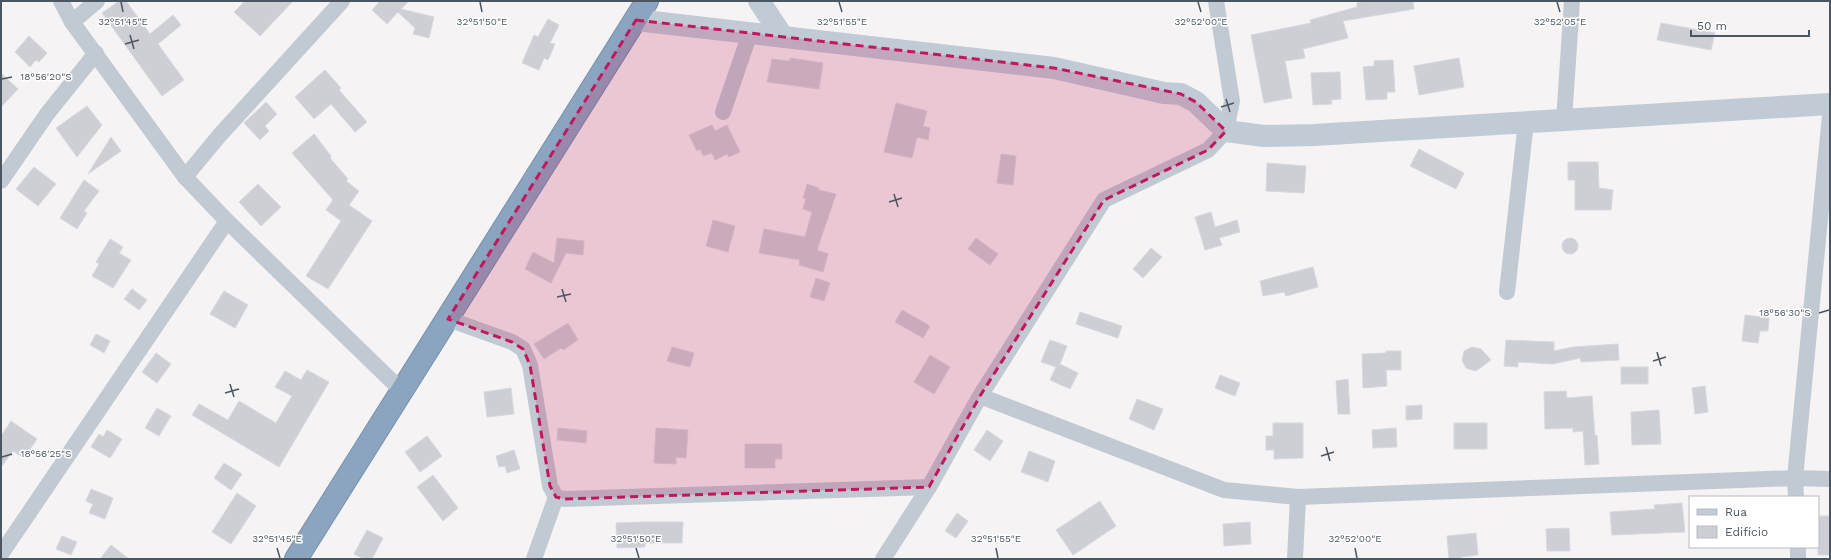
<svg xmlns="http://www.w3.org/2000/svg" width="1831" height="560" font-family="'Work Sans',sans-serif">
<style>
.building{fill:#cdcfd5;stroke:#d7d9de}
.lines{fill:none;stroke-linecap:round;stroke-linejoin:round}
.highway-casing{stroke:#7690ad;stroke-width:24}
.street{stroke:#c1cad2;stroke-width:16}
.secondary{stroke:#c1cbd6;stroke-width:22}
.highway{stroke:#8ba5c1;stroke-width:22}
.marked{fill:#c2185b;fill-opacity:0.2;stroke:#c2185b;stroke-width:3;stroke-dasharray:8 5;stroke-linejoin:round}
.ticks{fill:none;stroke:#4a5661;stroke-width:1.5}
.ticks-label{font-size:10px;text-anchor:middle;fill:#4a5661;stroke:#fff;stroke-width:3;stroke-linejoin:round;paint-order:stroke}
</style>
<rect width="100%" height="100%" fill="#f5f3f3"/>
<!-- building -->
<g class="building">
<path d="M119,1H126L150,34L173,15L181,25L158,44L184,80L162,96L102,13Z"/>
<path d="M245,1H293L260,36L234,12Z"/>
<path d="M380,1H409L401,9L434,17L429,38L413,34L415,28L398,12L387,24L372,10Z"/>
<path d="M1367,1H1413L1414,9L1343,21L1348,38L1303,49L1305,58L1285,61L1292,98L1264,103L1251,35L1311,23L1310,20L1357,7V3Z"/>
<path d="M548,19L559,25L550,43L555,44L548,60L544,58L539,70L522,63L534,35L538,37Z"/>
<path d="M1661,23L1715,33L1711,50L1657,40Z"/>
<path d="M29,36L47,53L39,62L36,60L30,67L15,52Z"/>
<path d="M790,58L823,63L819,89L767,82L772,59L790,61Z"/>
<path d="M1459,58L1464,87L1419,95L1414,66Z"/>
<path d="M1393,60L1395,92H1387V99L1366,100L1363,67L1374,66V61Z"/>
<path d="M325,70L341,88L339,90L367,122L355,132L331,104L314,119L295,97Z"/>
<path d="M1340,72L1341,99L1331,100L1332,104L1313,105L1311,73Z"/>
<path d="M1,73L18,89L1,107Z"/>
<path d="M266,102L277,114L265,126L269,131L260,140L244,123Z"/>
<path d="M896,103L927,111L923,126L930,128L928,140L917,137L912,158L884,152Z"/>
<path d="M87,106L102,125L77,157L56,128Z"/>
<path d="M712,125L715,131L727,125L740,152L729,157L727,154L715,160L712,153L703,156L700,149L697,151L689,135Z"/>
<path d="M314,134L331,156L330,158L348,179L346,181L359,191L349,205L372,221L328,289L306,276L341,221L326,210L333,200L292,153Z"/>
<path d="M111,137L121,151L88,174Z"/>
<path d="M1419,149L1464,173L1456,189L1410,166Z"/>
<path d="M1001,154L1016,156L1013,185L997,183Z"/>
<path d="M1568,162H1598L1599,188L1613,190L1611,210H1575V180H1568Z"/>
<path d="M1267,163L1306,166L1304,193L1266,191Z"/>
<path d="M34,167L56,184L38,206L16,189Z"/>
<path d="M84,180L99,191L84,211L87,213L77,229L60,218Z"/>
<path d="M258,184L281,207L261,226L239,202Z"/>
<path d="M807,184L819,188V190L836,194L817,250L828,254L823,272L799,265L800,260L759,253L764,229L805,237L812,212L803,209L806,199L803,198Z"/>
<path d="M1211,212L1215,227L1237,220L1240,232L1219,238L1222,245L1205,250L1195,217Z"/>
<path d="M713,220L735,226L728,252L706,246Z"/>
<circle cx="1570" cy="246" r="8"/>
<path d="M557,238L584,241L583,255L566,253L551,283L525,269L533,252L554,263Z"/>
<path d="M976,238L998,254L990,265L968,249Z"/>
<path d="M110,239L123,247L119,253L131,260L113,288L92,276L99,264L96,262Z"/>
<path d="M1151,248L1162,257L1143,278L1133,269Z"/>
<path d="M1313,267L1318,287L1286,296L1284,292L1263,296L1260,281Z"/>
<path d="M816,278L830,283L824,301L810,297Z"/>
<path d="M132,289L147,300L139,310L124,299Z"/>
<path d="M224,291L248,305L235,328L210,314Z"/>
<path d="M902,310L930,326L923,338L895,322Z"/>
<path d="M1080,312L1122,326L1118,338L1076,324Z"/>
<path d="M1745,315L1769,318L1768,331H1760L1758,343L1742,341Z"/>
<path d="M568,323L578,340L563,350L561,348L544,359L534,344Z"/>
<path d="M96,334L110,341L104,353L90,345Z"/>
<path d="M1050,340L1067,346L1060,364L1078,373L1070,389L1050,380L1056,367L1041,362Z"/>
<path d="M1506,340L1554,342V351L1573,347L1618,344L1619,360L1581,362L1580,358L1553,364L1518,362V367L1504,366Z"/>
<path d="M672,347L694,353L690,367L667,361Z"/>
<path d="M1472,347L1481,349L1491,360L1479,369L1475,371L1466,368L1462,360L1464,351Z"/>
<path d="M1386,351H1401V370H1386L1387,386L1363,388L1362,354L1386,353Z"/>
<path d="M156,353L171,364L157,383L142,372Z"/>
<path d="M930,355L950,367L934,394L914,382Z"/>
<rect x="1621" y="367" width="27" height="17"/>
<path d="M307,370L329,382L279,467L192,415L199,404L228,420L239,401L276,423L292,396L275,387L285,371L301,380Z"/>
<path d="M1220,375L1240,383L1235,396L1215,388Z"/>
<path d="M1348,379L1350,414H1338L1336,381Z"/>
<path d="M1705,386L1708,412L1695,414L1692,388Z"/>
<path d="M511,388L514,414L487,417L484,392Z"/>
<path d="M1566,391L1567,398L1592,396L1595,436L1597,435L1599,464L1585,465L1583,431L1573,432V428L1545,429L1544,392Z"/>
<path d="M1137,399L1163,409L1154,430L1129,419Z"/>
<path d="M1422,405V419L1406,420V406Z"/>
<path d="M157,408L171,416L159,436L145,428Z"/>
<path d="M1659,410L1661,444L1632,445L1631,412Z"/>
<path d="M11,421L37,439L24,458L13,451L1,467V436Z"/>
<path d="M1273,423H1303V458L1274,459V450H1266V436H1273Z"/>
<rect x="1454" y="423" width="33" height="26"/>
<path d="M558,428L587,431L586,443L557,440Z"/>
<path d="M656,428L688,430L686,458L676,457V464L654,463Z"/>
<path d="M1396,428L1397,447L1373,448L1372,430Z"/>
<path d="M107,430L122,439L110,458L91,447L99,434L103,437Z"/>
<path d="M987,430L1003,441L990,461L974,450Z"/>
<path d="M427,436L442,456L420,472L405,452Z"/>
<path d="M745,444H782V459H775V468H745Z"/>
<path d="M514,450L520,469L507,473L505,466L499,467L496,456Z"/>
<path d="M1029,451L1055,461L1048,482L1021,472Z"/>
<path d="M224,463L242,474L231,490L214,478Z"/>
<path d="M433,475L458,508L443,521L417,487Z"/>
<path d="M91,489L113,498L105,519L89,513L93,504L86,501Z"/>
<path d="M237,493L256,506L231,544L212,532Z"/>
<path d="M1100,501L1116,526L1073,555L1056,530Z"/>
<path d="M1682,503L1685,532L1612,535L1610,512L1655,509L1654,505Z"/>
<path d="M957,513L968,521L956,538L945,531Z"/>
<rect x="1818" y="516" width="12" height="39"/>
<path d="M642,522H683L682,543H645V547L617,548L616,523Z"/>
<path d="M1250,522L1251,544L1224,546L1223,524Z"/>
<path d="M1569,528L1570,551H1547L1546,529Z"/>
<path d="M367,530L383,538L372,559H364L354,554Z"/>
<path d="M1476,533L1478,555L1461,557V559H1449L1447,536Z"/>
<path d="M62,536L77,542L71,555L56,549Z"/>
<path d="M111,545L129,559H100Z"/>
</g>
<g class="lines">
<!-- highway casing -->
<g class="highway-casing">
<path id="highway" d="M296,559L647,1"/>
</g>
<!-- street -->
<g class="street">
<path d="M61,1L72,22L185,177L227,221L402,391"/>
<path d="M72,22L97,1"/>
<path d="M723,112L750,33"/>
<path d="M1564,120L1572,1"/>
<path d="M185,177L219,136L342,1"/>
<path d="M1,181L47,114L96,53"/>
<path d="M1507,292L1526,122"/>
<path d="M448,319L512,342L523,349L530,365L550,486L556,497L565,499L929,487"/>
<path d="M980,396L1224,490L1298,497L1795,478L1830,479"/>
<path d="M1796,497L1795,478L1830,115"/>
<path d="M1798,547V559"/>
<path d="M1,554L227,221"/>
<path d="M534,559L556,497"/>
<path d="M883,559L929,487L980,396L1104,200L1208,150L1226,131L1232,101L1216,1"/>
<path d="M1295,559L1298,497"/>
</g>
<!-- secondary -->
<g class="secondary">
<path d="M759,1L783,37"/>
<path d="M636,20L1054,68L1164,93L1181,94L1196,102L1226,131L1264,136L1314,135L1830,104"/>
</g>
<!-- highway -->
<use href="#highway" class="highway"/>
</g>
<!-- marked area -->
<path class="marked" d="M636,20L1054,68L1181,94L1196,102L1226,131L1208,150L1104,200L980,396L929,487L565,499L556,497L550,486L530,365L523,349L512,342L448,319Z"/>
<!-- ticks -->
<path class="ticks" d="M121,2L123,12M480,2L482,12M839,2L842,12M1198,2L1201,12M1557,2L1560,12M130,35L134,49M125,44L139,40M2,79L12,77M1226,99L1230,112M1221,107L1234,103M894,194L898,207M889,202L902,198M562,289L566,302M557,297L571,294M1819,313L1829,310M1657,352L1661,366M1653,361L1666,357M230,384L234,397M225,393L239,389M1326,447L1330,461M1321,456L1334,452M2,457L12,454M277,548L280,558M636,548L639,558M996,548L998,558M1355,548L1357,558"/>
<g class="ticks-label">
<text x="123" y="25">32°51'45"E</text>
<text x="482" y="25">32°51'50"E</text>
<text x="842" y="25">32°51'55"E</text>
<text x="1201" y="25">32°52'00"E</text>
<text x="1560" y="25">32°52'05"E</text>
<text x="46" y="80">18°56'20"S</text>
<text x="1785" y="316">18°56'30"S</text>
<text x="46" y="457">18°56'25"S</text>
<text x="277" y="542">32°51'45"E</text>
<text x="636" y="542">32°51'50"E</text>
<text x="996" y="542">32°51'55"E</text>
<text x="1355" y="542">32°52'00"E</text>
</g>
<!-- border -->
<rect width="1831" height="560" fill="none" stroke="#4a5661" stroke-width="4"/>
<!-- legend -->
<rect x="1689" y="496" width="130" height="52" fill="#ffffff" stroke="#b7bbc0"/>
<rect x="1697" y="509" width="20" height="6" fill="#c1cbd6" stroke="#b7bbc0"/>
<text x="1725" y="516" font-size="12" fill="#4a5661">Rua</text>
<rect x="1697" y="526" width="20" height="12" fill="#cdcfd5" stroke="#b7bbc0"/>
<text x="1725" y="536" font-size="12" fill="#4a5661">Edifício</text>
<!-- scale -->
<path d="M1691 30v6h118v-6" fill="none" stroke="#4a5661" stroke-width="2"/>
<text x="1697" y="30" font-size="12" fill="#4a5661" stroke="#ffffff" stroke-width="3" paint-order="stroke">50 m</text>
</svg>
